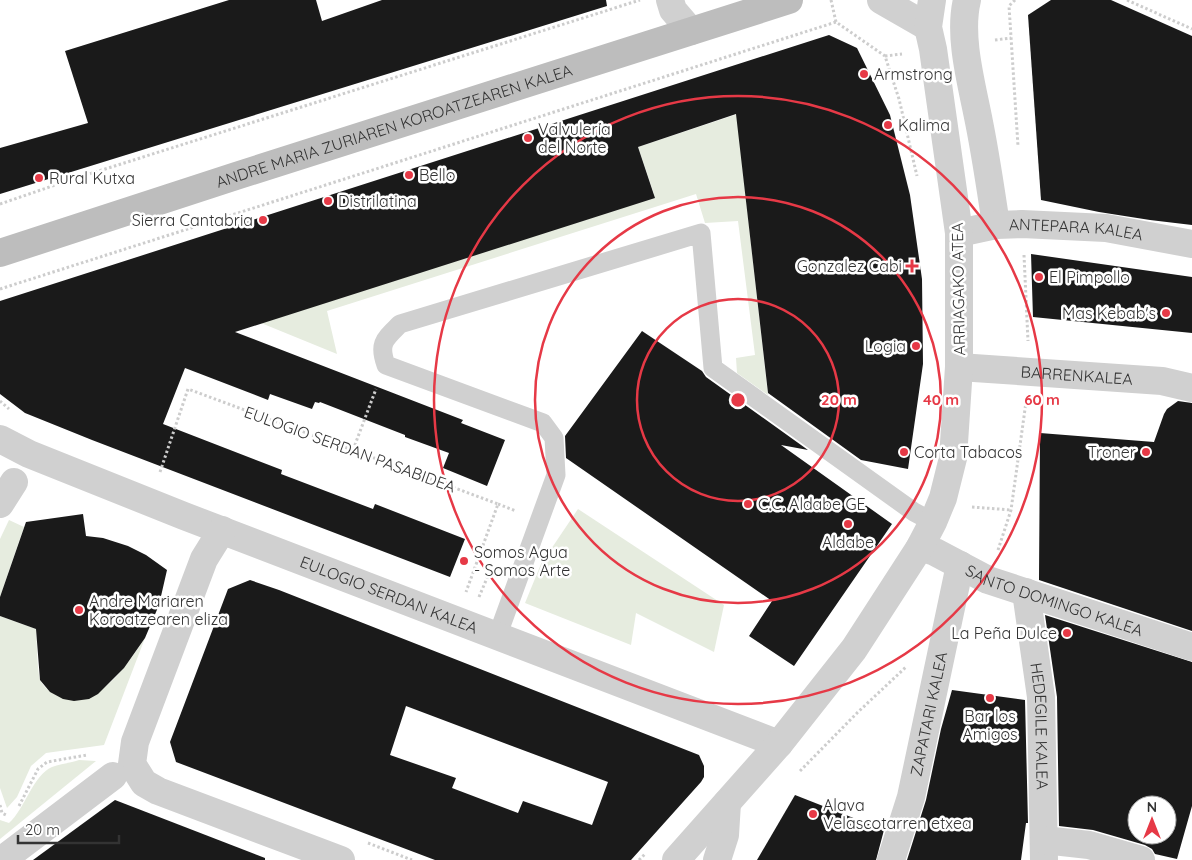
<svg xmlns="http://www.w3.org/2000/svg" width="1192" height="860" font-family="Quicksand,sans-serif">
<style>
.green{fill:#e6ecdf}
.building{fill:#1a1a1a;fill-rule:evenodd}
.lines{fill:none;stroke-linecap:round;stroke-linejoin:round}
.path{stroke:#cdcdcd;stroke-width:3;stroke-dasharray:2.5 2.5;stroke-linecap:butt}
.lane{stroke:#d0d0d0;stroke-width:19}
.street{stroke:#d0d0d0;stroke-width:28}
.secondary{stroke:#bdbdbd;stroke-width:28}
.ring{fill:none;stroke:#e63946;stroke-width:2.5}
.poi-dot{fill:#e63946;stroke:#fff;stroke-width:2}
.labels{text-anchor:middle;dominant-baseline:central;stroke-width:5;stroke-linejoin:round;paint-order:stroke}
.poi-label{font-size:16px;fill:#333;stroke:#fff;text-anchor:start}
.street-label{font-size:16px;fill:#333;stroke:#fff}
.centre{fill:#e63946;stroke:#fff;stroke-width:2.5}
.ring-label{font-size:15px;text-anchor:middle;font-weight:bold;fill:#e63946;stroke:#fff;stroke-width:5;stroke-linejoin:round;paint-order:stroke}
</style>
<rect width="100%" height="100%" fill="#fff"/>
<!-- green -->
<g class="green">
<path d="M816,88L742,164L768,395L737,373L736,358L755,355L738,221L705,223L696,194L327,311L337,354L261,323L654,194L638,147Z"/>
<path d="M578,509L724,605L714,652L636,613L631,645L525,603L541,564Z"/>
<path d="M9,520L24,527L0,597V539Z"/>
<path d="M0,616L36,629C37,641 37,669 40,679C42,686 50,692 56,695C94,716 127,665 145,638L104,745L46,753L31,766L17,797L7,808L0,788Z"/>
<path d="M79,760L96,761L0,839V820L9,823C25,809 33,775 52,767C60,764 70,763 79,760Z"/>
</g>
<!-- building -->
<g class="building">
<path d="M229,0H316L322,21L382,0H606L607,6L0,194V148L88,123L65,51Z"/>
<path d="M1051,0H1111L1192,36V225L1150,220L1099,212L1041,200L1028,15Z"/>
<path d="M829,35L857,48L890,115L910,195L922,279L923,364L908,469L861,460L768,393L736,114L638,147L655,198L235,332L463,420L461,423L505,440L487,486L443,468L449,453L405,437V435L320,402L319,403L315,402L312,409L270,394L268,400L185,368L163,424L282,470L281,474L373,509L375,504L465,539L450,577L92,440L25,413L0,394V301Z"/>
<path d="M1031,254L1192,277V333L1033,317Z"/>
<path d="M642,331L702,371L706,377L808,450L781,445L892,524L794,666L749,636L772,601L566,458L565,436Z"/>
<path d="M1178,401L1192,403V631L1039,580L1040,433L1154,442L1164,414L1167,409Z"/>
<path d="M83,514L86,536L103,538L128,546L146,555L167,570L159,605L145,638L124,668L98,694L89,699L74,701L63,699L50,692L40,680L36,629L0,616V597L26,522Z"/>
<path d="M250,580L279,590L699,755L704,766V777L701,782L631,860H435L176,762L170,742L228,589ZM406,706L608,782L592,825L523,801L518,813L452,788L456,778L390,755Z"/>
<path d="M1045,615L1192,662V806L1177,859L1155,854L1152,849L1145,845L1093,830L1059,826L1057,697ZM1137,805H1167V835H1137Z"/>
<path d="M952,690L1025,700L1028,823H1026L1021,860H907L926,800L941,729Z"/>
<path d="M795,795L884,830L876,860H757Z"/>
<path d="M115,800L265,858V860H33Z"/>
</g>
<g class="lines">
<!-- path -->
<g class="path">
<path d="M831,0L836,22"/>
<path d="M1015,0L1009,6L1018,146"/>
<path d="M1127,0L1192,29"/>
<path d="M995,40L1011,38"/>
<path d="M885,56L902,54"/>
<path d="M0,204L64,182L640,0"/>
<path d="M1024,255L1028,341"/>
<path d="M0,289L836,22L885,56L899,99L917,176"/>
<path d="M0,401L9,409"/>
<path d="M353,450L376,389"/>
<path d="M160,472L188,389L498,504L466,592"/>
<path d="M498,504L516,511"/>
<path d="M972,507L1011,510"/>
<path d="M998,550L1011,510L1026,402"/>
<path d="M479,597L490,571"/>
<path d="M800,771L858,712L906,667"/>
<path d="M0,805L2,813L8,816"/>
<path d="M19,806L38,769L47,762L87,755"/>
<path d="M368,843L412,860"/>
<path d="M639,860L645,854"/>
</g>
<!-- lane -->
<path class="lane" d="M497,637L556,475L554,438L543,423L386,365C378,343 385,339 400,324L701,233L713,368L914,512L933,522"/>
<!-- street -->
<g class="street">
<path d="M670,0L673,10L691,31"/>
<path d="M881,0L928,27"/>
<path d="M967,0C958,37 972,85 979,122C986,157 991,191 996,225"/>
<path id="s1" d="M959,233L996,225L1022,224L1106,228L1192,244"/>
<path id="s2" d="M959,367L1162,381L1192,388"/>
<path id="s3" d="M0,439L29,454L184,516L779,744"/>
<path d="M0,504L14,482"/>
<path d="M222,530L204,559L135,742L132,764L144,783L158,791L341,860"/>
<path id="s4" d="M920,547L935,552L988,580L1192,647"/>
<path id="s5" d="M1026,592L1041,697L1044,860"/>
<path d="M1044,840L1089,845L1141,860"/>
<path d="M2,860L113,776"/>
<path d="M676,860L779,744L854,649L920,547L933,522L943,498L953,458L959,367V233L933,49L928,27L932,0"/>
<path d="M717,860L725,835L727,803"/>
<path id="s6" d="M891,860L911,797L960,565"/>
</g>
<!-- secondary -->
<path class="secondary" id="s7" d="M0,253L236,176L789,0"/>
</g>
<!-- distance rings -->
<g class="ring">
<circle cx="738" cy="400" r="101"/>
<circle cx="738" cy="400" r="203"/>
<circle cx="738" cy="400" r="304"/>
</g>
<!-- markers -->
<g class="poi-dot">
<circle cx="864" cy="74" r="5"/>
<circle cx="888" cy="125" r="5"/>
<circle cx="528" cy="138" r="5"/>
<circle cx="409" cy="175" r="5"/>
<circle cx="39" cy="178" r="5"/>
<circle cx="328" cy="201" r="5"/>
<circle cx="263" cy="220" r="5"/>
<path d="M909.5 258.5h5v5h5v5h-5v5h-5v-5h-5v-5h5z"/>
<circle cx="1039" cy="277" r="5"/>
<circle cx="1166" cy="313" r="5"/>
<circle cx="916" cy="346" r="5"/>
<circle cx="904" cy="452" r="5"/>
<circle cx="1146" cy="452" r="5"/>
<circle cx="748" cy="504" r="5"/>
<circle cx="848" cy="524" r="5"/>
<circle cx="464" cy="561" r="5"/>
<circle cx="79" cy="610" r="5"/>
<circle cx="1067" cy="633" r="5"/>
<circle cx="990" cy="698" r="5"/>
<circle cx="813" cy="814" r="5"/>
</g>
<g class="labels">
<!-- poi labels -->
<g class="poi-label">
<text x="874" y="74">Armstrong</text>
<text x="898" y="125">Kalima</text>
<text x="538" y="129">Valvulería<tspan x="538" dy="18">del Norte</tspan></text>
<text x="419" y="175">Bello</text>
<text x="49" y="178">Rural Kutxa</text>
<text x="338" y="201">Distrilatina</text>
<text x="253" y="220" text-anchor="end">Sierra Cantabria</text>
<text x="902" y="266" text-anchor="end">Gonzalez Cabi</text>
<text x="1049" y="277">El Pimpollo</text>
<text x="1156" y="313" text-anchor="end">Mas Kebab's</text>
<text x="906" y="346" text-anchor="end">Logia</text>
<text x="914" y="452">Corta Tabacos</text>
<text x="1136" y="452" text-anchor="end">Troner</text>
<text x="758" y="504">C.C. Aldabe GE</text>
<text x="848" y="542" text-anchor="middle">Aldabe</text>
<text x="474" y="552">Somos Agua<tspan x="474" dy="18">- Somos Arte</tspan></text>
<text x="89" y="601">Andre Mariaren<tspan x="89" dy="18">Koroatzearen eliza</tspan></text>
<text x="1057" y="633" text-anchor="end">La Peña Dulce</text>
<text x="990" y="716" text-anchor="middle">Bar los<tspan x="990" dy="18">Amigos</tspan></text>
<text x="823" y="805">Alava<tspan x="823" dy="18">Velascotarren etxea</tspan></text>
</g>
<!-- street labels -->
<g class="street-label">
<text stroke="none"><textPath href="#s7" startOffset="414">ANDRE MARIA ZURIAREN KOROATZEAREN KALEA</textPath></text>
<text stroke="none"><textPath href="#s1" startOffset="118">ANTEPARA KALEA</textPath></text>
<text transform="translate(958 289) rotate(-91)">ARRIAGAKO ATEA</text>
<text stroke="none"><textPath href="#s2" startOffset="118">BARRENKALEA</textPath></text>
<text transform="translate(350 449) rotate(20)">EULOGIO SERDAN PASABIDEA</text>
<text stroke="none"><textPath href="#s3" startOffset="419">EULOGIO SERDAN KALEA</textPath></text>
<text stroke="none"><textPath href="#s4" startOffset="145">SANTO DOMINGO KALEA</textPath></text>
<text stroke="none"><textPath href="#s6" startOffset="151">ZAPATARI KALEA</textPath></text>
<text stroke="none"><textPath href="#s5" startOffset="135">HEDEGILE KALEA</textPath></text>
</g>
</g>
<circle cx="738" cy="400" r="8" class="centre"/>
<g class="ring-label">
<text x="839" y="405">20 m</text>
<text x="941" y="405">40 m</text>
<text x="1042" y="405">60 m</text>
</g>
<!-- north arrow -->
<g transform="translate(1152 820)"><circle r="24" fill="#ffffff" stroke="#adadad"/>
<path d="M0-4L9 19L0 12L-9 19Z" fill="#e63946"/>
<text y="-8" font-size="14" font-weight="bold" text-anchor="middle" fill="#333333">N</text>
</g>
<!-- scale -->
<path d="M18 835v8h101v-8" fill="none" stroke="#333333" stroke-width="2.5"/>
<text x="25" y="835" font-size="15" fill="#333333" stroke="#ffffff" stroke-width="4" paint-order="stroke">20 m</text>
</svg>
